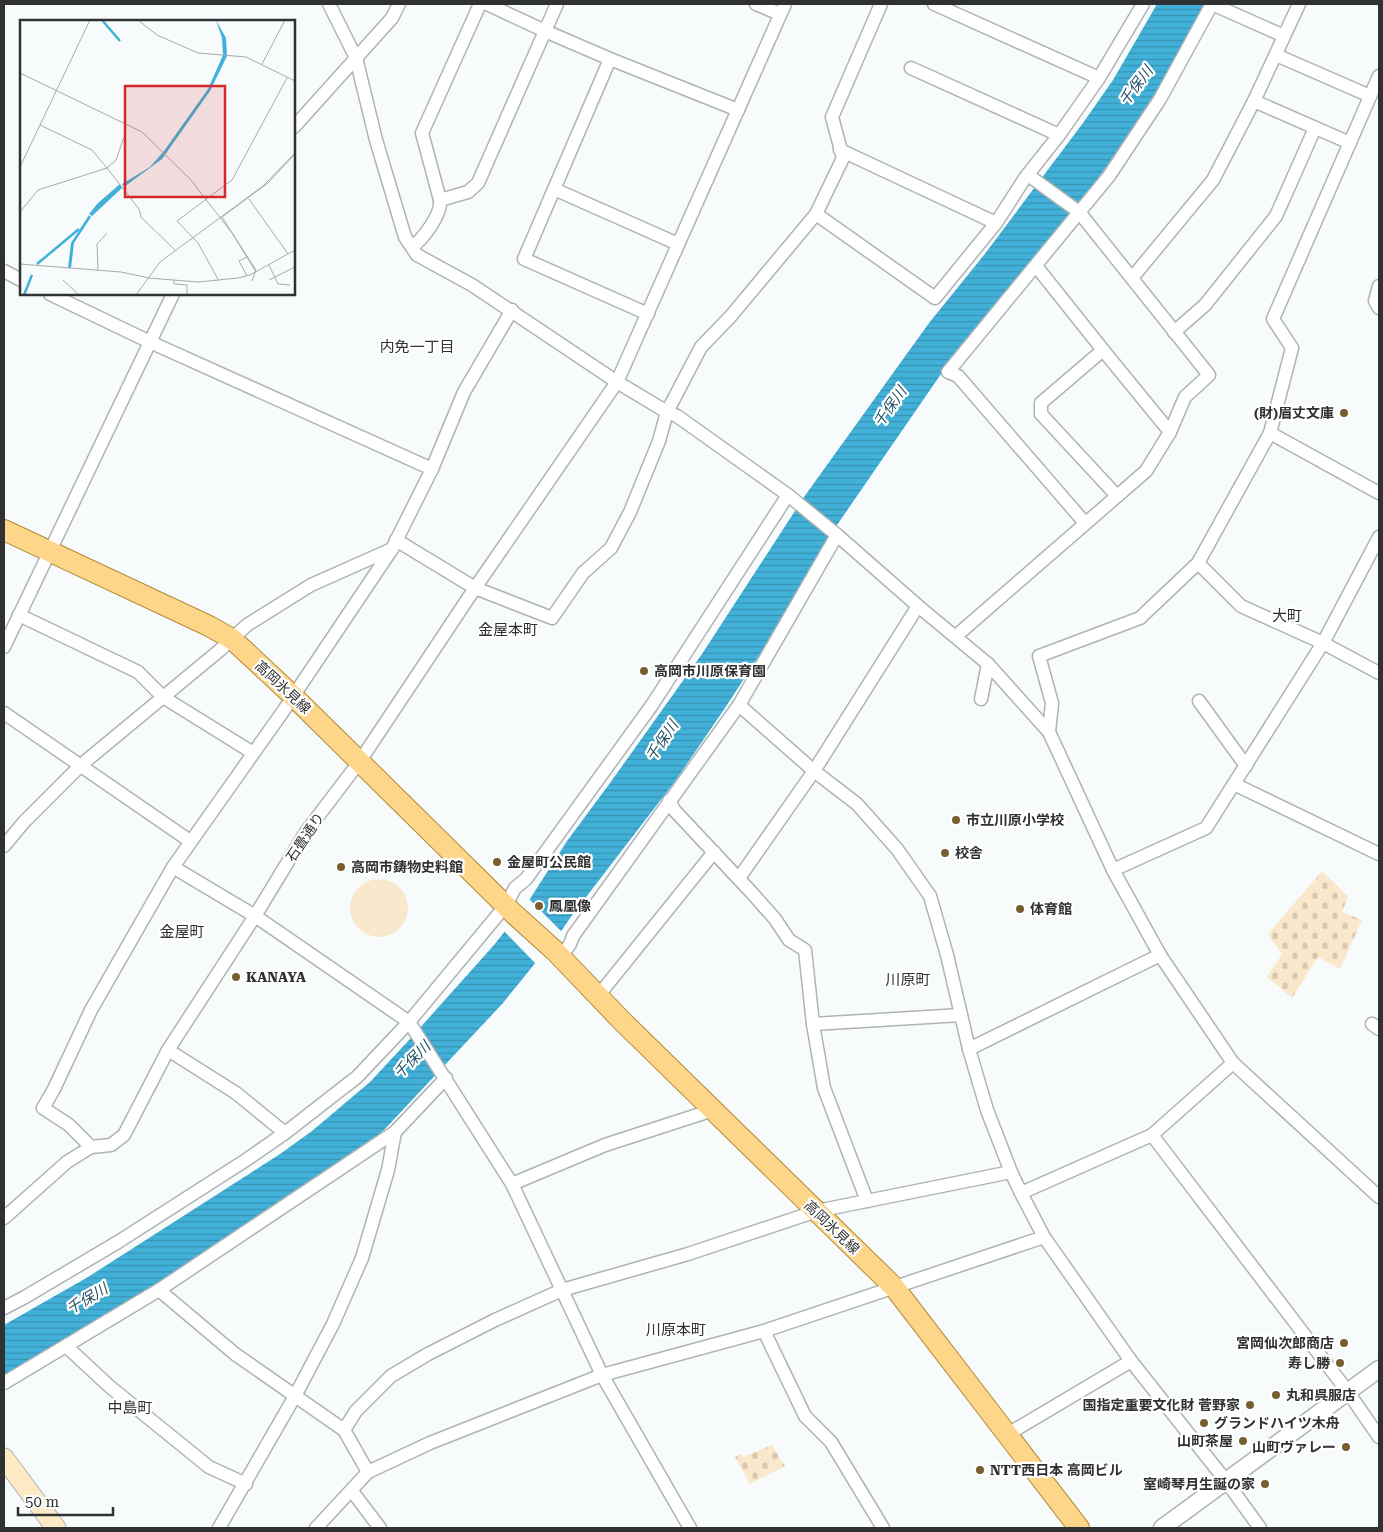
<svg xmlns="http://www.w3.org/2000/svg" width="1383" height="1532" font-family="'Roboto Serif','Noto Sans JP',serif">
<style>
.cemetery{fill:url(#cemetery-stones)}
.green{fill:#fae8cc}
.water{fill:url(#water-rules)}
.pier{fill:#f7fbfc}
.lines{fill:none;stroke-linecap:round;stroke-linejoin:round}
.minor-casing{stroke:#b0b3b4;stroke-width:15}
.tertiary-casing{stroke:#b0b3b4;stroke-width:19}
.secondary-casing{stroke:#b0b3b4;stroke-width:21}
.primary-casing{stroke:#b48a38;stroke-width:22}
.minor{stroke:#fff;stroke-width:12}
.tertiary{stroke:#fff;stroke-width:16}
.secondary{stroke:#feeac4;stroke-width:19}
.primary{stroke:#fdd689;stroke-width:20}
.poi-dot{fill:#785d2f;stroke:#fff;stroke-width:2}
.labels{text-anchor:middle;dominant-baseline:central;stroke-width:4.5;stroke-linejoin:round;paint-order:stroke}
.poi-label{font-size:14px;font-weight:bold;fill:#303132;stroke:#fff;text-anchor:start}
.street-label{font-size:14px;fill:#303132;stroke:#fff}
.water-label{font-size:15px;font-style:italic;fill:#255364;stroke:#fff}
.neighbourhood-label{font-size:15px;fill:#303132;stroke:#fff}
.inset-river{fill:none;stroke:#42b1d9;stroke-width:2.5}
.inset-road{fill:none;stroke:#a7aaab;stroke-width:1}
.view{fill:#d62828;fill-opacity:0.15;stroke:#d62828;stroke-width:2.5}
.inset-edge{fill:none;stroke:#303132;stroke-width:2.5}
</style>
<defs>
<pattern id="cemetery-stones" width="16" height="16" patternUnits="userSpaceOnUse" patternTransform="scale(1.25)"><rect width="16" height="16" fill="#fae8cc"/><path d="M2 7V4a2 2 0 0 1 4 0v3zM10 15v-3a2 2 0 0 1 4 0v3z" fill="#d7c7b0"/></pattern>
<pattern id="water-rules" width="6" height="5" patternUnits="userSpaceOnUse" patternTransform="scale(1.25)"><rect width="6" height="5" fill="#42b1d9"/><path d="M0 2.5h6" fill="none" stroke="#3891b1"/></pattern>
</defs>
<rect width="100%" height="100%" fill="#f7fbfc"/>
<!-- cemetery -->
<g class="cemetery">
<path d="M1322,871L1348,896L1342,912L1362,920L1340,969L1318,957L1292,998L1267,977L1282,954L1268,934Z"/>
<path d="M772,1445L785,1466L750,1484L735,1457L741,1454L743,1457Z"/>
</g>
<!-- green -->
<circle class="green" cx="379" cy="908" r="29"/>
<!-- water -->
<path class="water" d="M1157,4H1206L1170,72L1137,124L1083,199L941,374L837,525L826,548L803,588L725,708L676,780L570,918L562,930L503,1003L384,1130L358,1152L145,1291L39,1357L4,1376V1325L88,1277L280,1154L312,1131L370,1082L410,1039L494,945L528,902L567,841L610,783L702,654L804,497L929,323L984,255L1083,123L1113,80Z"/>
<!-- pier -->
<path class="pier" d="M528,898L563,933L537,965L503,930Z"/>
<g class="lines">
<!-- minor casing -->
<g class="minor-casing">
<g id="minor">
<path d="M329,4L356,58L376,140L405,237L417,255L472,285L617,382L667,412L677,416L788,495L837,535L918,606L988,664L1049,732L1113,870L1160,955L1233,1063L1379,1197"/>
<path d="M487,4L545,31L557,4"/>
<path d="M756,4L780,14"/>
<path d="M934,4L1099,78L1059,135"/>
<path d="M1276,55L1370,96"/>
<path d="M911,68L1059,135L1025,178L996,223"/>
<path d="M1099,78L1143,4"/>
<path d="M1254,101L1350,143"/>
<path d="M294,127L392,18L399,4"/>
<path d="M554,189L678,244"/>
<path d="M440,200L422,133L480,4"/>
<path d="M816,214L935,298L996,223L840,150"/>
<path d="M412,247C423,239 442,214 440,200L468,192L478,183L545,31L610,59"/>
<path d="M1036,266L1103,350"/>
<path d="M4,271L21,280"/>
<path d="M1132,278L1213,180L1254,101L1299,4"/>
<path d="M1379,286L1375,301L1379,308"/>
<path d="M50,294L150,342L432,469"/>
<path d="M648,314L524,259L610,59L738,110"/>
<path d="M1174,332L1205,305L1276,216L1315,128"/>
<path d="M1270,433L1379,493"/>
<path d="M1117,496L1041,414V403L1103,350L1170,432"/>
<path d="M1085,523L958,376L948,372L1109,176L1160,99L1212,4L1284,36"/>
<path d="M396,540L475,588L552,618L583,573L611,548L630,512L659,441L667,412L701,347L730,317L816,214L843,158L832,117L881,4"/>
<path d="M1198,563L1241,606L1323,643L1379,673"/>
<path d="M19,615L138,672L163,697L253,753"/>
<path d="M956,636L1146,471L1170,432L1185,397L1209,375L1079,212L1028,175"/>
<path d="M4,647L173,294"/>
<path d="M981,699L988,664"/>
<path d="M1199,701L1246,766"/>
<path d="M739,705L814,771L857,804L897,849L930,896L947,955L969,1049L987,1110L1011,1172L1021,1193L1044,1237L1131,1361L1226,1481L1260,1528"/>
<path d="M4,713L190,841"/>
<path d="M1049,732L1052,703L1039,656L1140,618L1198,563L1270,433L1292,348L1273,319L1379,76"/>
<path d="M1234,784L1379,854"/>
<path d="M669,801L675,811L752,893L775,919L789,940L805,950L813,1024L824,1088L867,1201"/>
<path d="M4,846L24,822L81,765L220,650L247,625L311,585L392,549"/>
<path d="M173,867L255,916L409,1022L512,1184L602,1375L690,1528"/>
<path d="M1113,870L1206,828L1323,643L1379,537"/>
<path d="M739,878L814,771L918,606"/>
<path d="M561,957L570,944L573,936L739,705L837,535"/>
<path d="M598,996L714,852"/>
<path d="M813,1024L961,1015"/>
<path d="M1372,1024L1379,1029"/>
<path d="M969,1049L1160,955"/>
<path d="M168,1050L236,1093L285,1133"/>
<path d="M1152,1135L1348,1392L1379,1437"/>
<path d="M91,1147L69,1125L43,1108L54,1089L91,1010L173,867L284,710L392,549L432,469L464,392L512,310"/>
<path d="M512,1184L605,1145L713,1110"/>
<path d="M1021,1193L1152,1135L1233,1063"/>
<path d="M4,1218L67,1162L91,1147L111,1145L124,1135L168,1050L255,916L306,832L360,761L475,588L617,382L785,4"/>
<path d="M159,1290L235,1354L344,1430L368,1472"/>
<path d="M4,1308L25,1297L118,1242L246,1160L285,1133L357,1077L409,1022L506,905L515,888L526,879L652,705L788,495"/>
<path d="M764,1331L805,1416L831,1442L883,1528"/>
<path d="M66,1346L109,1386L209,1467L246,1484"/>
<path d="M4,1383L159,1290L395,1132L446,1078"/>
<path d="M344,1430L356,1411L391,1376L428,1354L495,1320L562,1290L688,1254L817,1211L1011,1172"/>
<path d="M1008,1434L1131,1361"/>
<path d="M352,1491L380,1528"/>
<path d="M219,1528L295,1396L333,1324L362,1258L388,1170L395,1132"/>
<path d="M316,1528L368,1472L430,1443L602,1375L764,1331L1044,1237"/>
</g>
</g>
<!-- tertiary casing -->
<g class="tertiary-casing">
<path id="tertiary" d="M1162,1528L1379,1369"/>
</g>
<!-- secondary casing -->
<g class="secondary-casing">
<path id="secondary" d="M4,1458L56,1528"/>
</g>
<!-- primary casing -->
<g class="primary-casing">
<path id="primary" d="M4,530L209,626L232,639L293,696L514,914L555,951L622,1021L894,1287L1079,1528"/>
</g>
<!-- minor -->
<use href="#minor" class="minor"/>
<!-- tertiary -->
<use href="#tertiary" class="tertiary"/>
<!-- secondary -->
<use href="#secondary" class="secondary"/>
<!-- primary -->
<use href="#primary" class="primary"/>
</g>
<!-- markers -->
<g class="poi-dot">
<circle cx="1344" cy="413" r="5"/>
<circle cx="644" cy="671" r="5"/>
<circle cx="956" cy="820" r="5"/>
<circle cx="945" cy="853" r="5"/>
<circle cx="497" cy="862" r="5"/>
<circle cx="341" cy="867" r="5"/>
<circle cx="539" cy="906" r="5"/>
<circle cx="1020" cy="909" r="5"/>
<circle cx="236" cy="977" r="5"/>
<circle cx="1344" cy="1343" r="5"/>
<circle cx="1340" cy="1363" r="5"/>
<circle cx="1276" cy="1395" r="5"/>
<circle cx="1250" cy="1405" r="5"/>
<circle cx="1204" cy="1423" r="5"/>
<circle cx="1243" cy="1441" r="5"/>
<circle cx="1346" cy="1447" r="5"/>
<circle cx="980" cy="1470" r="5"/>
<circle cx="1265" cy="1484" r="5"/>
</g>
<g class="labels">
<!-- poi labels -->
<g class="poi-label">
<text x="1334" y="413" text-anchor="end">(財)眉丈文庫</text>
<text x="654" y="671">高岡市川原保育園</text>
<text x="966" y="820">市立川原小学校</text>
<text x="955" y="853">校舎</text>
<text x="507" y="862">金屋町公民館</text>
<text x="351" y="867">高岡市鋳物史料館</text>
<text x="549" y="906">鳳凰像</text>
<text x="1030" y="909">体育館</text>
<text x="246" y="977">KANAYA</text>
<text x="1334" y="1343" text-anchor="end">宮岡仙次郎商店</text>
<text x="1330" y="1363" text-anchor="end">寿し勝</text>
<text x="1286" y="1395">丸和呉服店</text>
<text x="1240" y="1405" text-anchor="end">国指定重要文化財 菅野家</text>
<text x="1214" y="1423">グランドハイツ木舟</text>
<text x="1233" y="1441" text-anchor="end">山町茶屋</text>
<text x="1336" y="1447" text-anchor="end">山町ヴァレー</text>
<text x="990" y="1470">NTT西日本 高岡ビル</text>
<text x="1255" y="1484" text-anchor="end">室崎琴月生誕の家</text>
</g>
<!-- street labels -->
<g class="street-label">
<text transform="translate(283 687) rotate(43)">高岡氷見線</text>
<text transform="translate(305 837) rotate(-56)">石畳通り</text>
<text transform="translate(832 1227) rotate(44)">高岡氷見線</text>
</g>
<!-- water labels -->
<g class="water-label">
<text transform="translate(1136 86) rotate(-53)">千保川</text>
<text transform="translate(890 407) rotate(-55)">千保川</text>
<text transform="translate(662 741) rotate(-56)">千保川</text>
<text transform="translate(412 1060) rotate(-45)">千保川</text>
<text transform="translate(87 1299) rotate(-31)">千保川</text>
</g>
<!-- neighbourhood labels -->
<g class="neighbourhood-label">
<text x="417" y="347">内免一丁目</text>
<text x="1287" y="616">大町</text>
<text x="508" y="630">金屋本町</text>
<text x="182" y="932">金屋町</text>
<text x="908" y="980">川原町</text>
<text x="676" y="1330">川原本町</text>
<text x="130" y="1408">中島町</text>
</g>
</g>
<!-- overview -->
<g transform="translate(20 20)">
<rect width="275" height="275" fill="#f7fbfc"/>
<path d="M196,0L206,18L207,36L190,71L142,139L104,167L102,164L130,147L144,131L188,69L203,35L202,18ZM100,164L102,168L72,196L69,194L78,183ZM69,195L71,197L54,223L51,248H48L51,223Z" fill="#42b1d9"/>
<path class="inset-river" d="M82,0L100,21M17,244L59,209M4,275L12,255"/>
<path class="inset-road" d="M118,0L137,15L178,33L226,37L275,61M242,44L265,0M0,53L122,112L170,159L212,213L236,252M20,105L72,130L87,148L96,140L104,117M0,147L70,0M229,179L268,234M0,192L18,170L87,148L119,189L121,197L156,231M0,244L101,252L129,258M249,245L258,264L270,265M78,251L77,224L87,213M227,256L219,241L227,237M129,258L178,262L218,258L230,255L275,230M43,260L59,275M154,260V264L167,265V275M249,260L275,247M199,261L178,223L157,201L212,160L267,58M232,261L236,250L202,197L248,163L275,134M116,275L140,242L243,166L275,133"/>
<path class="view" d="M105,66H205V177H105Z"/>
<rect width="275" height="275" class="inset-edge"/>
</g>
<!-- border -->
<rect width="1383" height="1532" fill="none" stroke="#303132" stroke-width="10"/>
<!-- scale -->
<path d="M18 1507v8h95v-8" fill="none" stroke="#303132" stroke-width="2.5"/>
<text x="25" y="1507" font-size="15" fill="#303132" stroke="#ffffff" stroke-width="4" paint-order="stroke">50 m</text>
</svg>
